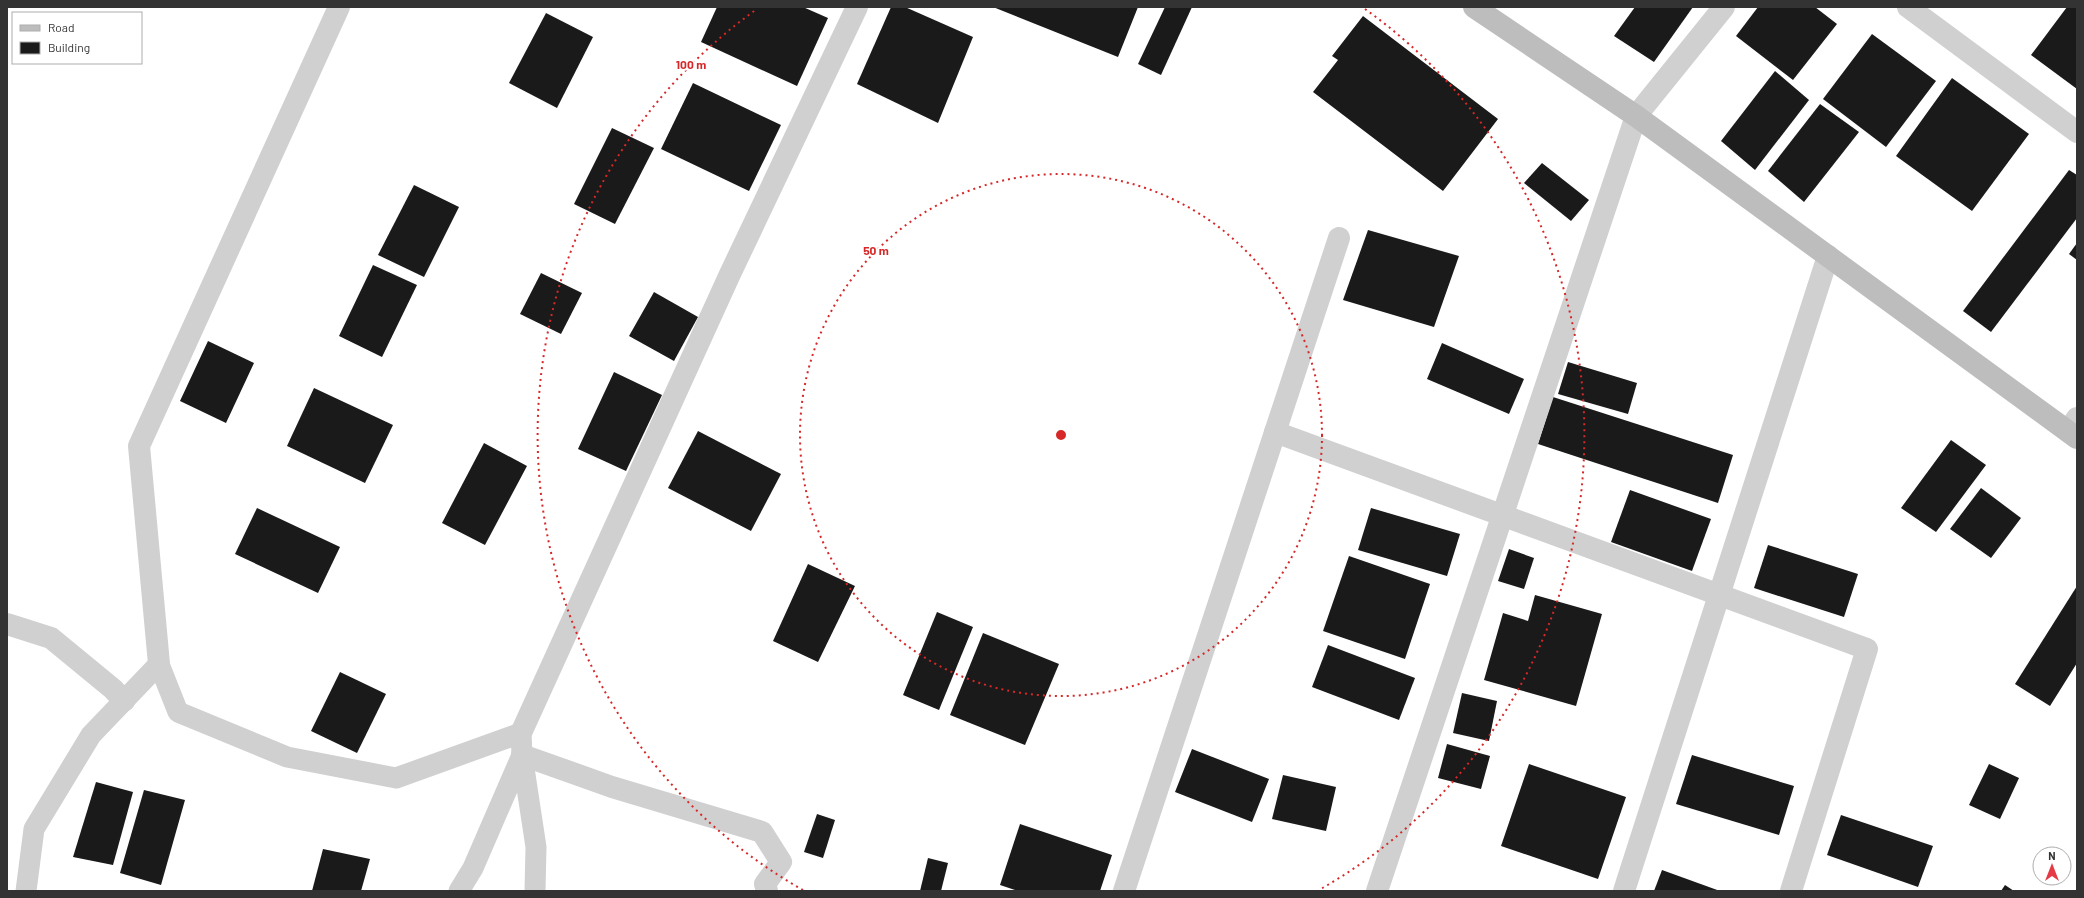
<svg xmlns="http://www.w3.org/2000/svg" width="2084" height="898" font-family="Barlow,sans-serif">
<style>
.building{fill:#1a1a1a}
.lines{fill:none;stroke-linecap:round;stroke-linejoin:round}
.lane{stroke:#d0d0d0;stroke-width:21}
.street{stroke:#d0d0d0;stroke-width:22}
.secondary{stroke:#bdbdbd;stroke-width:22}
.ring{fill:none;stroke:#d62828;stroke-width:2;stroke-dasharray:2 4}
.centre{fill:#d62828;stroke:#fff;stroke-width:2}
.ring-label{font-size:12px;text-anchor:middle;font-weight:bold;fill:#d62828;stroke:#fff;stroke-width:4;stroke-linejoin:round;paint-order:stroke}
</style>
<rect width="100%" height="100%" fill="#fff"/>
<!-- building -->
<g class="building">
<path d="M717,7H803L828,18L797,86L701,42Z"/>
<path d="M891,7H905L973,37L938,123L857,84Z"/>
<path d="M993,7H1138L1118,57Z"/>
<path d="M1165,7H1192L1161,75L1138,64Z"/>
<path d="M1635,7H1693L1654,62L1614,36Z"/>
<path d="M1758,7H1815L1837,24L1793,80L1736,36Z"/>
<path d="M2067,7H2077V89L2031,55Z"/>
<path d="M546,13L593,37L557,108L509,83Z"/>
<path d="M1363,16L1498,119L1443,191L1313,92L1338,60L1332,56Z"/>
<path d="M1872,34L1936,81L1886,147L1823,99Z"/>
<path d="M1775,71L1809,100L1755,170L1721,141Z"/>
<path d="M1952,78L2029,134L1972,211L1896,156Z"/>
<path d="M693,83L781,125L749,191L661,149Z"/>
<path d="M1820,104L1859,132L1804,202L1768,171Z"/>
<path d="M612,128L654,148L615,224L574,204Z"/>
<path d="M1542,163L1589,200L1571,221L1524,183Z"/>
<path d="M2069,170L2077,175V218L1991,332L1963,311Z"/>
<path d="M414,185L459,207L424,277L378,255Z"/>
<path d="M1368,230L1459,256L1434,327L1343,300Z"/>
<path d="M2077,243V260L2069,254Z"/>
<path d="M373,265L417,285L382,357L339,336Z"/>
<path d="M541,273L582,293L561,334L520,314Z"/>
<path d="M654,292L698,317L674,361L629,336Z"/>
<path d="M208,341L254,363L226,423L180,401Z"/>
<path d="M1442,343L1524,379L1509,414L1427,379Z"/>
<path d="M1568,362L1637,383L1628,414L1558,394Z"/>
<path d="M614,372L662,395L626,471L578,449Z"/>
<path d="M314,388L393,425L365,483L287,446Z"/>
<path d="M1553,397L1733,455L1718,503L1538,444Z"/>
<path d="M698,431L781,474L751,531L668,488Z"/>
<path d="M1951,440L1986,465L1936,532L1901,508Z"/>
<path d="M484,443L527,466L485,545L442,523Z"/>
<path d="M1981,488L2021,518L1991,558L1950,529Z"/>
<path d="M1630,490L1711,519L1692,571L1611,542Z"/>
<path d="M257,508L340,547L318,593L235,554Z"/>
<path d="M1371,508L1460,534L1447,576L1358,550Z"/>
<path d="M1768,545L1858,574L1844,617L1754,588Z"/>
<path d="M1509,549L1534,558L1524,589L1498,581Z"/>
<path d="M1349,556L1430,584L1405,659L1323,631Z"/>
<path d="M808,564L855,586L818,662L773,641Z"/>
<path d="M2077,586V663L2050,706L2015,684Z"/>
<path d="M1535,595L1602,614L1576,706L1484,680L1503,613L1528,621Z"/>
<path d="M937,612L973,627L939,710L903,695Z"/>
<path d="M983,633L1059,664L1025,745L950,715Z"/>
<path d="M1328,645L1415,678L1399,720L1312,687Z"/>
<path d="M340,672L386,694L357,753L311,731Z"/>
<path d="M1462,693L1497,701L1489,741L1453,733Z"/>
<path d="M1447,744L1490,756L1481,789L1438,778Z"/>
<path d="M1192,749L1269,779L1252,822L1175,792Z"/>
<path d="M1692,755L1794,786L1779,835L1676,804Z"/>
<path d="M1529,764L1626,797L1598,879L1501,846Z"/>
<path d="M1989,764L2019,778L2000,819L1969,805Z"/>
<path d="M1283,775L1336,787L1326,831L1272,819Z"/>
<path d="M96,782L133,792L113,865L73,857Z"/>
<path d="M144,790L185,800L161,885L120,873Z"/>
<path d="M817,814L835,820L823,858L804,852Z"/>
<path d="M1841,815L1933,846L1918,887L1827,855Z"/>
<path d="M1020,824L1112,855L1100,891H1018L1000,885Z"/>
<path d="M323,849L370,859L361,891H312Z"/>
<path d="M928,858L948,863L941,891H920Z"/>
<path d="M1662,870L1720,891H1654Z"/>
<path d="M2005,885L2014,891H2001Z"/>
</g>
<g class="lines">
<!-- lane -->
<g class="lane">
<path d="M26,891L34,829L91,735L159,664L178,712L287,757L396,778L521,733L522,755L536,847L535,891"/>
<path d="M459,891L473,868L522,755"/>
</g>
<!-- street -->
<g class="street">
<path d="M1908,7L2077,132"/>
<path d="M2068,431L2077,418"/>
<path d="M1275,432L1867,649L1791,891"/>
<path d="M7,624L51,638L113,689L124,701"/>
<path d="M159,664L139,446L339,7"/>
<path d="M521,733L730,274L857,7"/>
<path d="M522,755L612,787L762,832L781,862L765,884L767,891"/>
<path d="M1124,891L1339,238"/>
<path d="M1377,891L1636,116L1724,7"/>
<path d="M1624,891L1828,256"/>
</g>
<!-- secondary -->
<path class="secondary" d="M1474,7L1636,116L2077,438"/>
</g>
<!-- distance rings -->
<g class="ring">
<circle cx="1061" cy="435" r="261"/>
<path d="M803 890A523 523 0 0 1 757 9M1365 9A523 523 0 0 1 1319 890"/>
</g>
<circle cx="1061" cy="435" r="6" class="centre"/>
<g class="ring-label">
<text x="691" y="69">100 m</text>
<text x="876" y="255">50 m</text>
</g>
<!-- border -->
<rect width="2084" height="898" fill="none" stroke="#333333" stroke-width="16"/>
<!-- legend -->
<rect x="12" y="12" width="130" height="52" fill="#ffffff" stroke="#adadad"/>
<rect x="20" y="25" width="20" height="6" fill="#bdbdbd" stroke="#adadad"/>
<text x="48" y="32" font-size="12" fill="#333333">Road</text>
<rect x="20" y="42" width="20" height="12" fill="#1a1a1a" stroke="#adadad"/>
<text x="48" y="52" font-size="12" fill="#333333">Building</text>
<!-- north arrow -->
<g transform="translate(2052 866)"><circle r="19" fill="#ffffff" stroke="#adadad"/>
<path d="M0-3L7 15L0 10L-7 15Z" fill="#e63946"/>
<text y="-6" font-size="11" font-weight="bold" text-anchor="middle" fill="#333333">N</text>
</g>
</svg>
